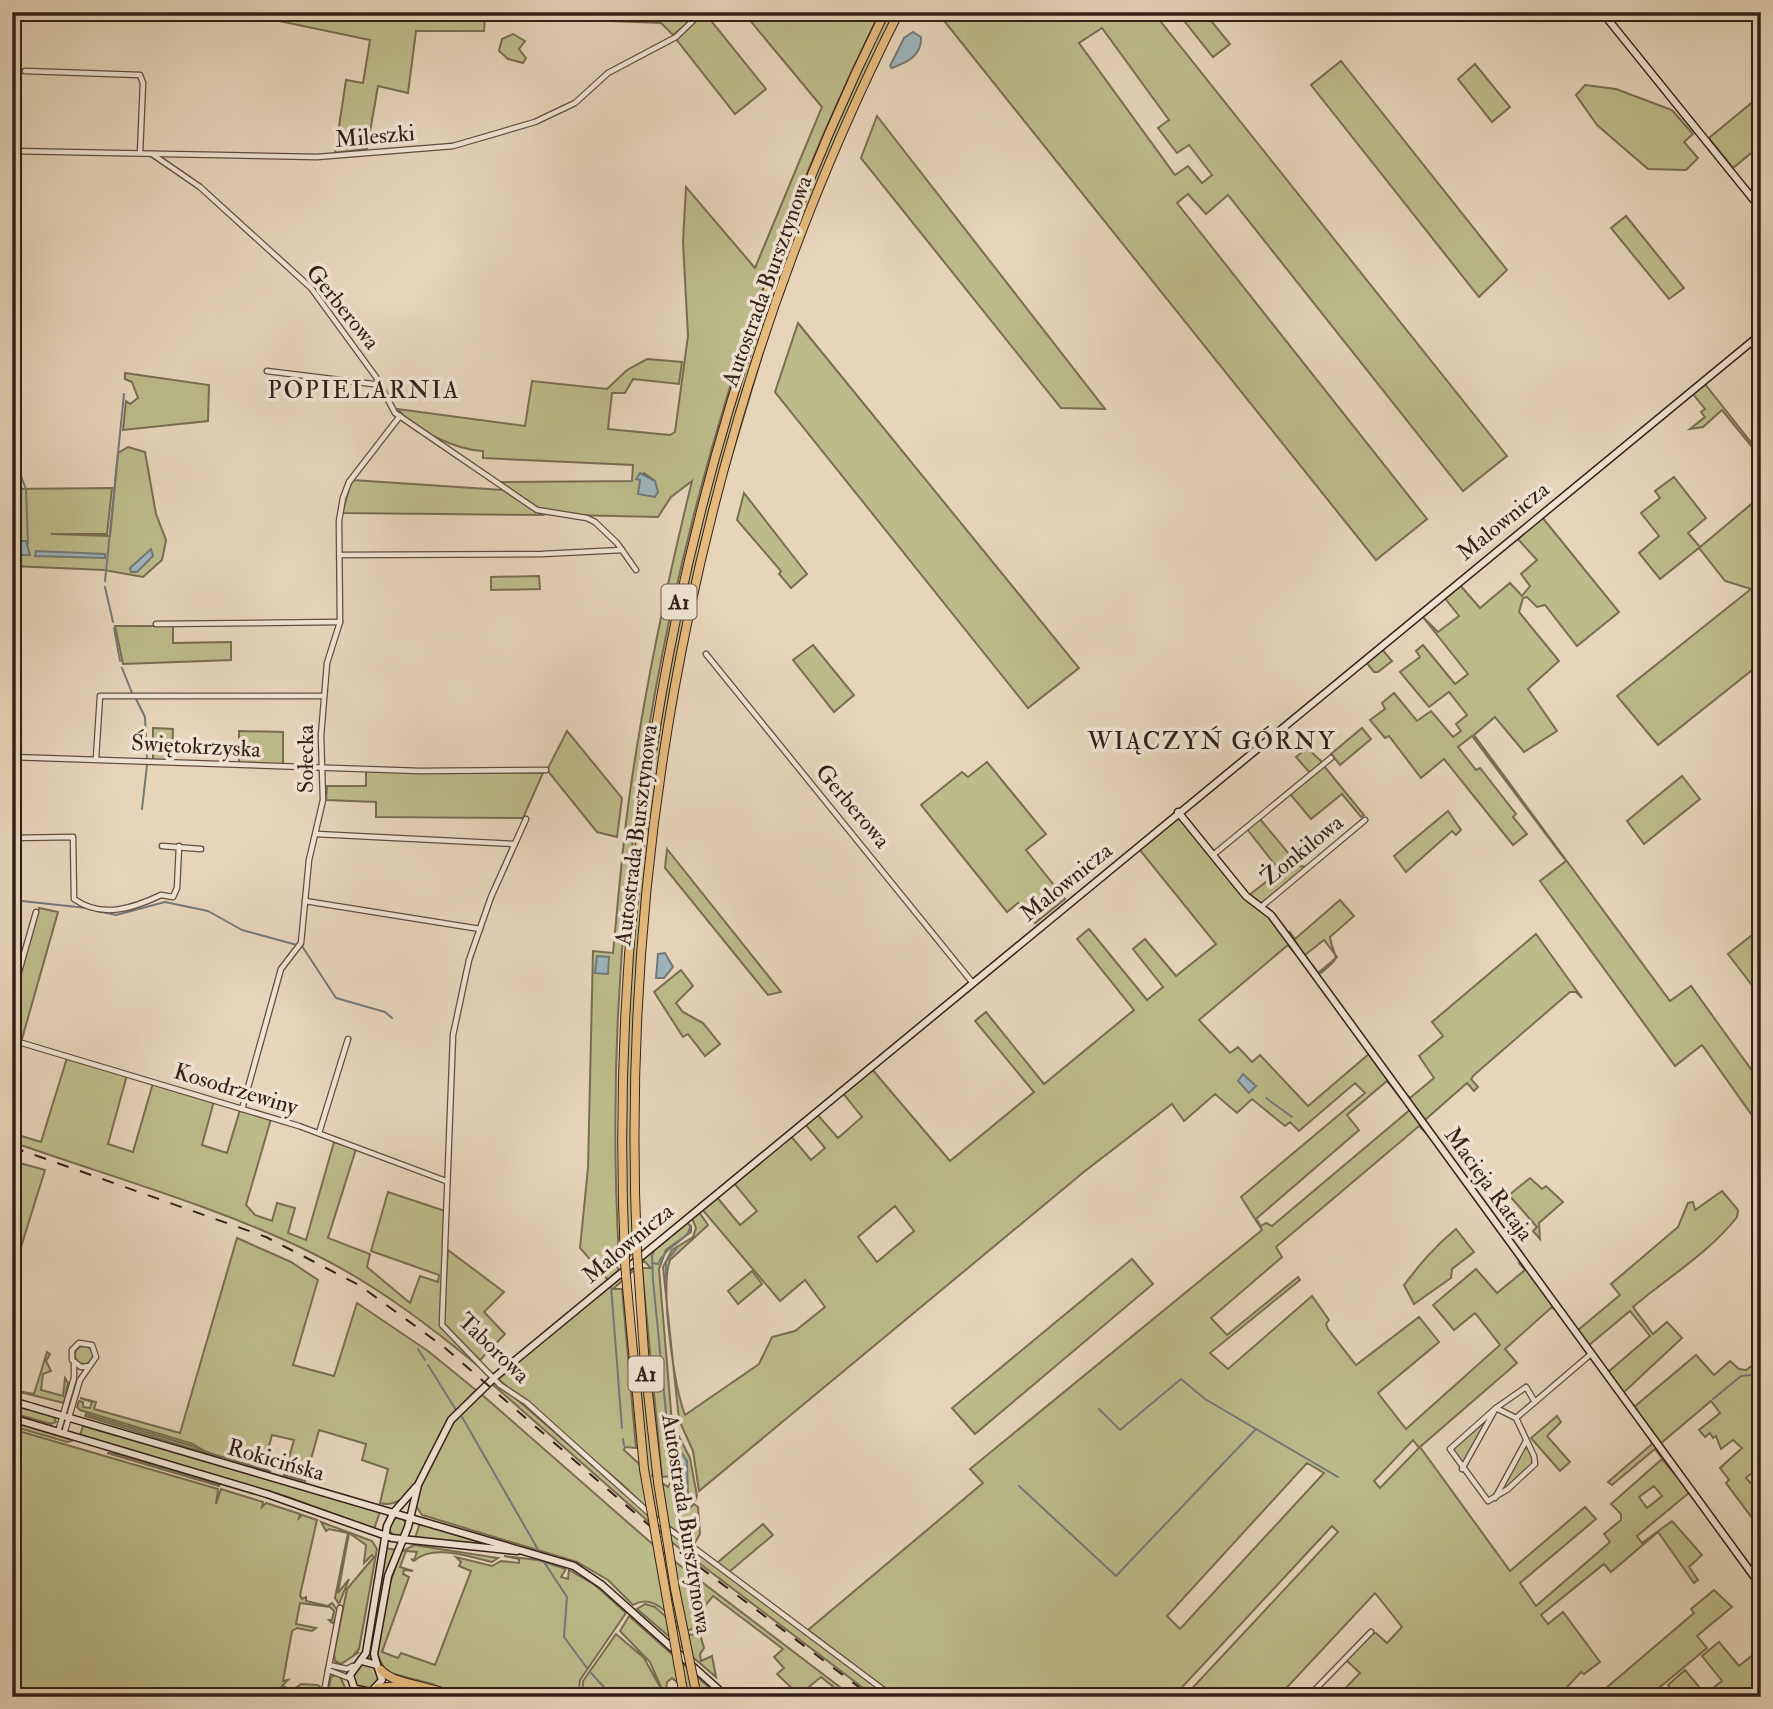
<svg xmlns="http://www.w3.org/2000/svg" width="1773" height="1709" font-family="'IM FELL Double Pica',serif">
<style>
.green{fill:#bcbc8b;stroke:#786e52;stroke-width:2;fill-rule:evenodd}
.water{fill:#9db5bc;stroke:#73797a;stroke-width:2}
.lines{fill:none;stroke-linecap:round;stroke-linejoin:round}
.stream{stroke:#73797a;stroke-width:2}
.street-casing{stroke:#614d40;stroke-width:7}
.secondary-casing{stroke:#342018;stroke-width:9}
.highway-casing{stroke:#342018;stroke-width:10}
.street{stroke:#efe4d2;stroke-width:4.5}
.secondary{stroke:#efe4d2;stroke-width:6}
.highway{stroke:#e4ba7d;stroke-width:8}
.rail{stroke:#342018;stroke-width:2;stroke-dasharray:12 12;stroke-linecap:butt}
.highway-bridge-casing{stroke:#342018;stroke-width:10;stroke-linecap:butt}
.highway-bridge{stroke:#e4ba7d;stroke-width:8}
.labels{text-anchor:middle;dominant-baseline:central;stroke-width:7;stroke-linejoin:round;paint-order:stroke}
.shield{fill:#efe4d2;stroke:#6c5b50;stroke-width:2}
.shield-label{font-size:21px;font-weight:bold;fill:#342018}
.street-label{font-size:23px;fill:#342018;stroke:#efe4d2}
.neighbourhood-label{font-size:24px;letter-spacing:2px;fill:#342018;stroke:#efe4d2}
</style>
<rect width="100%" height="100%" fill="#e7d5ba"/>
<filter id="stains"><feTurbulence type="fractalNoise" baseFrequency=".00286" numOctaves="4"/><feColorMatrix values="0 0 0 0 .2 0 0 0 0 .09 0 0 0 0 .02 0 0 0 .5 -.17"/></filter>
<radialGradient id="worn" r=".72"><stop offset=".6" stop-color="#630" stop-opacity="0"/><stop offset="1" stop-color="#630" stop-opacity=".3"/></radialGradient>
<!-- green -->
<g class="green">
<path d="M236,12H701L673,35L661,23L485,16L484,31H416L408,93L378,86L367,149L335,153L346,80L363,83L370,40Z"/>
<path d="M704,12L766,89L735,114L676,39Z"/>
<path d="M743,12H880C691,394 595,832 619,1258L612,1259L619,1270L608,1280L580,1248L588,1168L593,951L613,953C618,902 622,850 629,799C644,692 666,587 692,481L671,497L658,517L570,515L537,508L500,482L632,481L633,465L483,458V451C456,450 414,430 398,409L525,426L532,381L607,389L627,370L647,359L682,362L679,384L633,379L625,393H612L608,429L670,435L675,432L688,336L683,242L686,187L755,268L822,107ZM644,473L655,481L651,494L643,495L640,480Z"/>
<path d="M888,12H896L799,233L691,591L665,725L644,892L633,1057L634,1247L630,1257L629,1249H627C625,1157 622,1064 630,973C647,766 683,561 745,363C783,242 836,127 888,12Z"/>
<path d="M937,12H1153L1507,456L1463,491L1228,195L1206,214L1188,194L1177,203L1427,519L1376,560ZM1102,28L1169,120L1158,128L1177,153L1189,145L1212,175L1202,183L1188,166L1175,175L1079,43Z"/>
<path d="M1177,12H1204L1230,44L1213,57Z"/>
<path d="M513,34L525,41L519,49L526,58L523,63L508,59L499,51L502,39Z"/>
<path d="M1341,61L1507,270L1479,297L1311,85Z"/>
<path d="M1475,64L1510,107L1492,122L1458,79Z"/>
<path d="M1585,85L1616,89L1672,110L1693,134L1684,142L1698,158L1686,170L1648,169L1597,125L1576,95Z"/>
<path d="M1761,95V145L1733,168L1709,138Z"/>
<path d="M877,116L1105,409L1061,408L861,158Z"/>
<path d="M1626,216L1684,288L1669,299L1611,228Z"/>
<path d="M798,323L1079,668L1028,708L775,392Z"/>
<path d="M125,373L209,385L208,421L123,430L126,401L130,404L138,398L132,382L125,379Z"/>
<path d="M1705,384L1761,455V458L1722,410L1703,427L1690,429L1705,417L1701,412L1705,409L1693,394Z"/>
<path d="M128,447L145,452L156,514L166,540L162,560L143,577L104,570L12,566V489L112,488L107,534H51L110,536L118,453Z"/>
<path d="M1674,477L1706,518L1688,533L1700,547L1761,496C1761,523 1742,548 1761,570V663L1658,745L1617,696L1751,589L1725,581L1699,548L1660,579L1639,553L1659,536L1641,513L1660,498L1655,491Z"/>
<path d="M352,480L503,490L542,515L342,513Z"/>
<path d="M744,493L807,574L791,588L779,574L781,571L737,520Z"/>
<path d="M1542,517L1619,612L1577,646L1545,605L1537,607L1527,597L1523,598L1519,612L1559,661L1528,689L1557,731L1524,752L1495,717L1474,735L1670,1001L1691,986L1761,1083V1128L1702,1045L1675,1066L1540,881L1566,861L1472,736L1458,747L1476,770L1480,768L1516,814L1513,817L1527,834L1513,845L1444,759L1421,778L1389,736L1385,738L1370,720L1385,709L1382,703L1394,693L1417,721L1431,711L1453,737L1461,731L1456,724L1467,715L1449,692L1429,707L1400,672L1420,657L1416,651L1423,645L1455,684L1468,674L1422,616L1438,632L1459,616L1444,597L1459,584L1480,608L1510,583L1522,596L1530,586L1521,574L1537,560L1517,538Z"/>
<path d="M539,576L540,589L491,590V577Z"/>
<path d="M115,626H173V643L231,642V660L123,664Z"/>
<path d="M813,645L854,695L834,712L793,660Z"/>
<path d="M1381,648L1392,661L1378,672H1374L1365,661Z"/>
<path d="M153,728L173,729L172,760H153Z"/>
<path d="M1362,728L1371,739L1340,765L1331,754Z"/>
<path d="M239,731L283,732V764H239Z"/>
<path d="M567,731L622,798L617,837L597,832L547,770Z"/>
<path d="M1307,748L1322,762L1310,773L1296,757Z"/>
<path d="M987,762L1046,834L1026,850L1065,899L1035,923L1018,903L1007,912L921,805L962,772L968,777Z"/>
<path d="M1324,766L1364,815L1361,817L1342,794L1311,819L1290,794Z"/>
<path d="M366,771L543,773L523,818L376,817V802L326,800L327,786H366Z"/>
<path d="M1682,776L1700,799L1644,844L1627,821Z"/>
<path d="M1448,811L1461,830L1456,835L1452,831L1406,872L1394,856Z"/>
<path d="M1179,817L1248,902L1272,919L1296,951L1294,952L1288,945L1199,1020L1230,1053L1238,1047L1252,1062L1260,1055L1308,1106L1370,1053L1404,1098L1403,1101L1387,1081L1347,1115L1359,1130L1256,1219L1261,1226L1266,1223L1272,1226L1411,1109L1433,1140L1419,1126L1276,1247L1282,1257L1211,1318L1227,1335L1298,1277L1300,1280L1210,1353L1228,1369L1312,1296L1329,1320L1326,1324L1328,1329L1356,1365L1419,1317L1439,1342L1378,1393L1406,1429L1500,1345L1475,1313L1454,1330L1433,1305L1476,1269L1497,1293L1525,1270L1519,1263L1522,1262L1559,1313L1552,1307L1505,1349L1517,1363L1420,1447L1510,1571L1585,1507L1596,1519L1520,1583L1536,1606L1610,1542L1604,1534L1621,1520V1514L1611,1504L1662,1459L1690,1492L1637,1536L1642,1543L1672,1521L1702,1555L1689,1567L1698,1580L1694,1583L1658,1532L1611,1572L1604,1564L1541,1615L1548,1624L1563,1612L1600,1662L1584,1674L1581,1672L1558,1697H1337L1360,1673L1346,1660L1369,1634L1376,1633L1387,1643L1402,1627L1375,1593L1278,1697H1184L1338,1532L1332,1526L1173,1697H896L808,1630L983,1483L970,1469L1262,1230L1241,1197L1365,1093L1355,1083L1299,1131L1290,1122L1285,1126L1252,1099L1237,1113L1215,1094L1184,1121L1172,1104L1085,1171L699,1491L693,1451L679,1420L663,1267L672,1250L693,1237L696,1228L692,1218L699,1212L708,1225L670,1260C660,1288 674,1386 685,1415L759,1364L772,1337L795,1331L825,1307L805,1280L780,1301L701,1208L716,1196L740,1225L757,1211L733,1182L790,1135L811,1160L825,1148L804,1123L816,1113L838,1138L862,1117L842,1092L871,1068L950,1161L1034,1092L975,1021L986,1012L1044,1084L1134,1010L1077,939L1089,929L1147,1000L1163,987L1133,949L1145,939L1176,976L1216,944L1139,849ZM895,1206L914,1231L877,1262L858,1237ZM1413,1440L1419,1448L1380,1488L1374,1481ZM1307,1463L1324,1473L1180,1629L1167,1616ZM1654,1486L1662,1496L1647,1508L1639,1497Z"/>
<path d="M1260,819L1299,866L1307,867L1260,904L1248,896L1280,871L1247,829Z"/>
<path d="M667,849L781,992L768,995L665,868Z"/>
<path d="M1340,900L1354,916L1330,937C1333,960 1345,953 1321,973L1315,972L1312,964L1318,973L1337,957L1324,940L1305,955L1308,962L1289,931L1295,939Z"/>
<path d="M39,908L58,912L22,1039L12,1036V1003Z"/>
<path d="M1761,928V997L1728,954Z"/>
<path d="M1536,934L1582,998L1576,992H1570L1474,1075L1471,1079L1478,1087L1474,1091L1467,1083L1425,1120L1429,1127L1402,1090L1410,1098L1434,1078L1419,1056L1443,1036L1432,1022Z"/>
<path d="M681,970L693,986L676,1003L683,1012L703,1023L720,1044L705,1056L688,1034L683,1037L654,992Z"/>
<path d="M67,1058L127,1075L108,1144L133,1152L153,1083L214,1101L202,1145L227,1153L240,1110L271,1119L246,1205L255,1215L272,1221L277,1203L295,1208L288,1233L306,1240L334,1142L356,1149L328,1238L370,1254L367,1267L410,1303L420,1276L438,1282L439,1275L371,1251L388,1192L445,1211L440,1324L489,1375C434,1329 376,1284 310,1252C216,1206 111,1177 12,1142V1133L41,1142Z"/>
<path d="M12,1161L45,1170L12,1276Z"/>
<path d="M1530,1178L1542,1189L1546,1186L1563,1202L1539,1223L1540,1239L1533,1231L1537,1227L1509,1195Z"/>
<path d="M1722,1191L1738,1210L1737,1217C1709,1253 1668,1277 1633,1307L1653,1334L1667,1322L1682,1338L1622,1394L1607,1373L1650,1336L1630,1311L1588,1346L1577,1331L1620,1295L1611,1284L1678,1227L1688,1203L1693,1202L1695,1210Z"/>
<path d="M686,1222L691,1226V1232L666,1250L659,1269L672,1423L690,1458L697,1496L695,1501L680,1503V1510H688L694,1504L698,1507L700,1534L694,1544L655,1516L623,1485L497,1378ZM644,1261L651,1268H642L662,1477L674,1476L668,1487L652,1476L654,1471L643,1366L635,1367L646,1466L649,1473L624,1450L625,1447L636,1448L622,1289H613Z"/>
<path d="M1456,1229L1474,1252L1452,1269L1451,1278L1414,1304L1404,1285C1421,1263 1435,1246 1456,1229Z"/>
<path d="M237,1238L291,1262L318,1280L293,1365L334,1376L357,1303L428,1351L476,1390C468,1399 457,1408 450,1418C433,1443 416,1513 380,1503L388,1469L362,1460L366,1444L319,1430L305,1481L284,1475L294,1440L272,1435L263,1468L271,1472L206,1452L193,1444L80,1410L77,1407L79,1401L83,1402V1407L90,1408L92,1402L80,1398L96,1402L94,1409L180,1433Z"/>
<path d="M448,1250L504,1292L484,1312L505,1334L480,1360L449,1332L443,1322Z"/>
<path d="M1132,1259L1153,1284L975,1434L952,1408Z"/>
<path d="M752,1271L762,1284L738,1304L728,1291Z"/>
<circle cx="84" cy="1355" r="9"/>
<path d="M47,1352L50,1354L46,1361L51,1371L43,1374L41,1390L63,1396L65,1378L68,1383L64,1403L12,1390L34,1394Z"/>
<path d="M1696,1355L1714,1375L1730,1361L1739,1369L1746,1370L1761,1359V1465L1746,1478L1761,1494V1530L1726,1483L1729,1480L1720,1468L1742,1448L1733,1440L1721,1449L1716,1436L1713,1438L1710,1433L1705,1437L1699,1430L1720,1413L1711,1401L1660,1444L1633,1408Z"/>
<path d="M495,1380L643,1510L890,1697H875L674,1544L491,1383Z"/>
<path d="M480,1393L657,1548L853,1697H846L821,1677L799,1695L777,1674L784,1668L774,1657L783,1649L713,1596L702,1609L706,1629L703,1630L698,1608L703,1604L701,1597H694L699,1627L686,1631C670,1618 655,1592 633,1605L608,1580L577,1562L422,1515L416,1506L420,1487L453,1421Z"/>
<path d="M12,1405L54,1417L56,1422L51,1424L12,1413Z"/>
<path d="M86,1414L192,1446L222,1458L85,1416Z"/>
<path d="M1557,1416L1561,1422L1547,1436L1570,1462L1560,1471L1531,1438Z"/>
<path d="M1488,1419L1464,1462L1462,1463L1452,1450Z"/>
<path d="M12,1422L72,1440V1441L67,1442L12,1426Z"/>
<path d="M83,1426L380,1512L374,1529L288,1497L80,1435Z"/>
<path d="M12,1429L218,1489L216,1504L221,1489L263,1502L262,1507L266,1503L300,1514L299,1518L302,1515L317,1520L300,1595L302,1599L306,1597V1601L328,1606L332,1603L338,1611L335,1621L332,1623L329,1620H332L334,1611L330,1607L300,1603L296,1624L316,1628L312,1631L297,1628L292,1631L283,1681L288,1680L282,1686L293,1690L301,1684L318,1685L322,1689L321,1697H12Z"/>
<path d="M1645,1430L1663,1455L1661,1457L1655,1449L1612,1485L1608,1482L1652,1444Z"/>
<path d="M1528,1448L1533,1459L1532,1465L1505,1489L1503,1487L1524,1449Z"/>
<path d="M107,1453L118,1454L220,1484L219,1486Z"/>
<circle cx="398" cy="1527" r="9"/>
<path d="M321,1522L372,1541L377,1549L359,1649L353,1656L359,1652L341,1664L335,1661L334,1654L347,1589L374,1557L372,1555L364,1563L366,1545L349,1533L338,1593L349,1579L339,1604L335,1598L348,1533L329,1529L326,1531Z"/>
<path d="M420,1523L493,1545L415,1538Z"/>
<path d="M763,1524L773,1535L729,1572L717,1563Z"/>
<path d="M414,1545L498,1558L492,1562C468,1556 432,1544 414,1561L411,1559L414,1560L417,1552L406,1551L400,1567L413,1571L404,1570L403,1574L409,1577L382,1652L398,1658L401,1653L435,1665L471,1571L459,1566L461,1562L456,1557L492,1566L501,1561L519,1563V1559L504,1556L538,1560L566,1569L561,1577L568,1579L569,1570L595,1585L626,1613L580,1680L578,1697H462L432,1684L386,1672L377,1654L390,1583L401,1552Z"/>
<path d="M386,1548L396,1550L372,1658L367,1657Z"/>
<path d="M1714,1590L1732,1607L1697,1636L1707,1648L1648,1697H1602L1599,1694L1694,1613L1691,1609Z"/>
<path d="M645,1604L655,1607L686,1635L700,1634L704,1648L700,1654L701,1661L712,1656L716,1677L637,1609Z"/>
<path d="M629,1616L720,1697H695L672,1678L667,1682L666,1691L677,1688L679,1697H582L583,1681L616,1634L644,1658L665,1696L650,1662L620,1631Z"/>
<path d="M1719,1642L1739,1666L1761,1648V1697H1678L1668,1685L1685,1670L1705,1694L1722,1681L1702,1656Z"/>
<circle cx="366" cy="1677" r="13"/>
<path d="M335,1675L340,1676L349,1697H327L331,1677Z"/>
<path d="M381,1689H395L424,1696L370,1697Z"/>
</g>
<!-- water -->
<g class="water">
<path d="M913,32L921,37C922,56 907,62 892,68L890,66L904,38Z"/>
<path d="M640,473L655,481L658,492L655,497L638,494L640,480L636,479Z"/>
<path d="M12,541H26L30,555H12Z"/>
<path d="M151,549L153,556L137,572H131L130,568Z"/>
<path d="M36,551L105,554V558L35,556Z"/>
<path d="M665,953L673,967L664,978H656L658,954Z"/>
<path d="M597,956L609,957L608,974L595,973Z"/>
<path d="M1243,1074L1256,1086L1249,1093L1238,1081Z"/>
<path d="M681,1452L687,1461L688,1495L680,1494L677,1453Z"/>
</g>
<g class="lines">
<!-- stream -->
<g class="stream">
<path d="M12,454L26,489L28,544"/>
<path d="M1761,509C1755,531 1745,551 1761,570"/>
<path d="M105,581L124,394"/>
<path d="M105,587L113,622"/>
<path d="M114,628L120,661"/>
<path d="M122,668L132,693"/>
<path d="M136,699L145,717L147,759"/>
<path d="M142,809L147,765"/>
<path d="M12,900L87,908"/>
<path d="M103,912L116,915L165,902L208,911L242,930L297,945"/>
<path d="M302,946L336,998L385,1012L392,1018"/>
<path d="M1266,1098L1292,1117"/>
<path d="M655,1248L652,1256L653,1280L667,1423"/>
<path d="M652,1263L658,1264C665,1246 689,1240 690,1227"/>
<path d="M666,1278V1262L677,1248"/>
<path d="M611,1286L622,1428"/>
<path d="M418,1349L425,1360"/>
<path d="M428,1365L456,1410"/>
<path d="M1713,1399L1741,1376L1761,1374"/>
<path d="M1099,1409L1120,1430L1181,1379L1205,1399L1338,1477"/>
<path d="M462,1417L540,1553"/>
<path d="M668,1434L672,1458"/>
<path d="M623,1439L624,1445"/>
<path d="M1019,1486L1116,1576L1256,1429"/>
<path d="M542,1559L567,1597L564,1637L587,1668"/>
<path d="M591,1673L613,1697"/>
</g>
<!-- street casing -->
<g class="street-casing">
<g id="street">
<path d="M25,71L140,75L143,83L140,153"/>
<path d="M12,151L317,157L453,146L535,122L575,103L608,73L676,37L702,12"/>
<path d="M152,154L200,187L311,288L376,377L395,413L537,510L587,518L595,522L617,543L636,570"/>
<path d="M267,371L381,385"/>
<path d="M340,555L542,554L622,550"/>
<path d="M156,624L340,622"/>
<path d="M706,654L972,982"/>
<path d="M12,757L420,771L546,770"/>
<path d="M96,758L100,696H324"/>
<path d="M526,819L491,897L469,960L453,1035L442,1325L500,1385L527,1403L658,1521L893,1697"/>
<path d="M316,834L514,844"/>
<path d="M12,838L73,837L74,899C102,919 134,908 161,895L173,897L177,888L179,846"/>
<path d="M162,846L201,849"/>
<path d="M1213,855L1331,758"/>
<path d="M305,901L480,929"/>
<path d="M1261,907L1365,820"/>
<path d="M12,996L36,912"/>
<path d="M12,1040L299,1126L446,1181"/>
<path d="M242,1109L281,969L301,943L309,860L323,800L321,736L327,663L340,622L339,521L343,498L349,482L400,416"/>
<path d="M319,1133L348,1039"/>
<path d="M1516,1418L1496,1408L1450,1449L1488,1501L1508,1489L1535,1464L1534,1456L1516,1418L1591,1354"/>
<path d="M58,1432L74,1378V1363"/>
<path d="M64,1434L80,1380L96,1357L92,1345L79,1343L72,1350V1360L81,1367L89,1366"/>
<path d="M1462,1469L1496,1408L1526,1387L1535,1402"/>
<path d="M1495,1498L1526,1441"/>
<path d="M329,1665L347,1669L353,1666"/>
<path d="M328,1670L349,1678"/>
<path d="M323,1697L340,1608"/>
<path d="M1308,1697L1371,1632"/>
</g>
</g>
<!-- secondary casing -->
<g class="secondary-casing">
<g id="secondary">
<path d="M1602,12L1761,209"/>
<path d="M1178,812L1246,896L1271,915L1291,942L1761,1586"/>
<path d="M12,1401L574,1566L602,1585L727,1697"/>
<path d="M12,1418L267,1494L392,1538L517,1551"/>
<path d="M377,1665L374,1654L388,1576L408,1527L418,1485L451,1420L495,1377L1761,334"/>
<path d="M356,1689L371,1692L382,1680L377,1665L362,1661"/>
<path d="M357,1697L350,1675L366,1653L387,1526L394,1512L416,1487"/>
</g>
</g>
<!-- highway casing -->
<g class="highway-casing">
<g id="highway">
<path d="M637,1251C618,825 707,393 899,12"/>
<path d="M625,1261C605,830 694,399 885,12"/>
<path d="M638,1266L645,1366L658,1482"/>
<path d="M626,1276L644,1469"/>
<path d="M381,1670C394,1685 436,1687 456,1697"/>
<path d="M682,1685L684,1697"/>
<path d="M378,1688L397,1686L440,1697"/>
</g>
</g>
<!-- street -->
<use href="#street" class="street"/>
<!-- secondary -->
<use href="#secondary" class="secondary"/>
<!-- highway -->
<use href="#highway" class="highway"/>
<!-- rail -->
<path class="rail" d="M12,1147L266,1237L359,1285L444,1347L681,1553L872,1697"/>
<!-- highway-bridge casing -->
<g class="highway-bridge-casing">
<g id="highway-bridge">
<path d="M637,1251L638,1266"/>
<path d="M625,1261L626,1276"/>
<path d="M644,1469L682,1685"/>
<path d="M658,1482L675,1589L697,1697"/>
</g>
</g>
<!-- highway-bridge -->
<use href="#highway-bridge" class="highway-bridge"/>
</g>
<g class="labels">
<!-- shield labels -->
<g class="shield">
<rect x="661.5" y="584.5" width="35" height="35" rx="5"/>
<rect x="628.5" y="1356.5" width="35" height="35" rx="5"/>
</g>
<g class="shield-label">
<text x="679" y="602">A1</text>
<text x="646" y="1374">A1</text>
</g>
<!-- street labels -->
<g class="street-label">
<text transform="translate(375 136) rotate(-5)">Mileszki</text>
<text transform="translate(767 281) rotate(-70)">Autostrada Bursztynowa</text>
<text transform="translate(343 307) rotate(51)">Gerberowa</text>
<text transform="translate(1503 521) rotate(-39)">Malownicza</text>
<text transform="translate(196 746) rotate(3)">Świętokrzyska</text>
<text transform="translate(305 759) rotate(-90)">Sołecka</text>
<text transform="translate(853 806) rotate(50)">Gerberowa</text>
<text transform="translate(636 835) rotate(-83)">Autostrada Bursztynowa</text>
<text transform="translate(1302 850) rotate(-39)">Żonkilowa</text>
<text transform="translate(1066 882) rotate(-39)">Malownicza</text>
<text transform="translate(236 1089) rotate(17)">Kosodrzewiny</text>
<text transform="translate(1489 1184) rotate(54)">Macieja Rataja</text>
<text transform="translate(628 1243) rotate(-40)">Malownicza</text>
<text transform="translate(494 1348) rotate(44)">Taborowa</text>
<text transform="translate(276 1460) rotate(16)">Rokicińska</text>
<text transform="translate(687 1524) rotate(81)">Autostrada Bursztynowa</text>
</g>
<!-- neighbourhood labels -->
<g class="neighbourhood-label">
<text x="364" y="390">POPIELARNIA</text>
<text x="1212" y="741">WIĄCZYŃ GÓRNY</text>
</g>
</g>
<!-- margin -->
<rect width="1773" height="1709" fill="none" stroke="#e7d5ba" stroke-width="42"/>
<rect x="14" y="14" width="1745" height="1681" fill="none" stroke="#342018" stroke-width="3.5"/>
<rect x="21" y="21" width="1731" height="1667" fill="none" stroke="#342018" stroke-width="2"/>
<rect width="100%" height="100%" filter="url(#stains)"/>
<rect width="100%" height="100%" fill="url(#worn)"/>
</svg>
